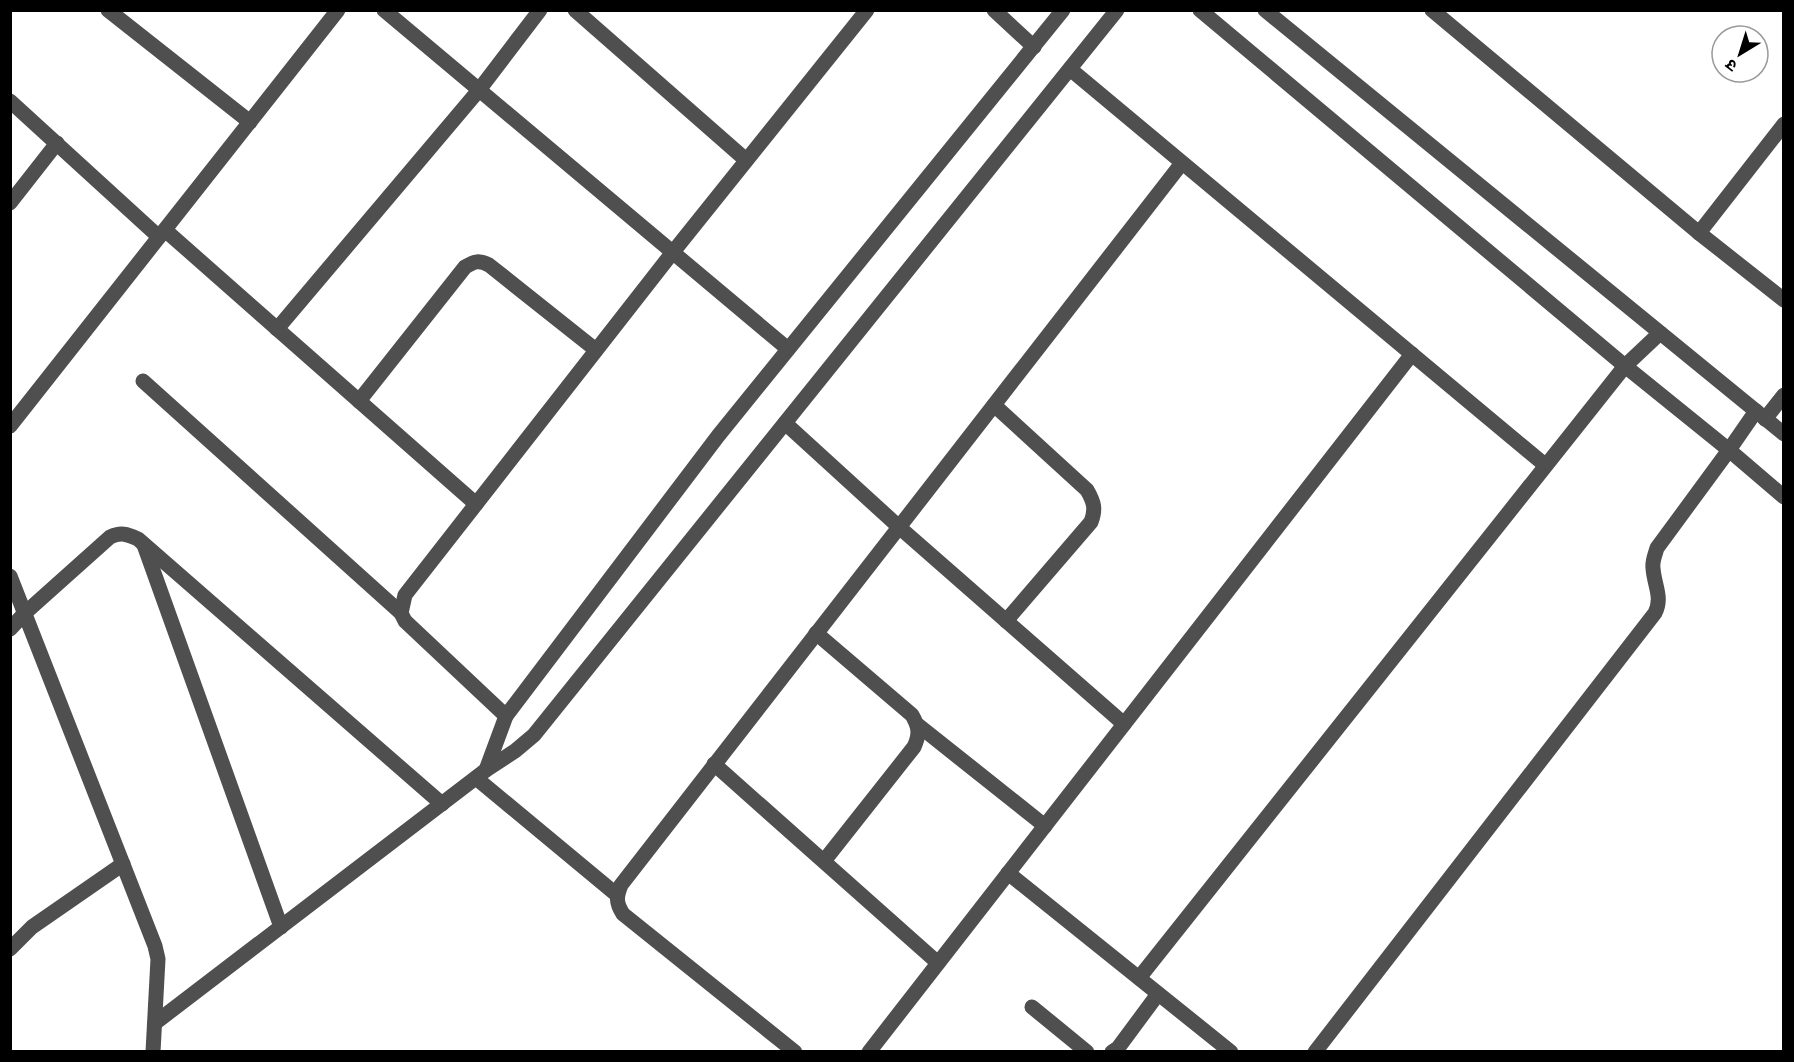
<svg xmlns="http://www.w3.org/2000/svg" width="1794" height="1062" font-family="Helvetica,'Noto Sans Devanagari',sans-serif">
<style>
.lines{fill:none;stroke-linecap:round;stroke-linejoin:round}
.minor{stroke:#4f4f4f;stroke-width:15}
</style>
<rect width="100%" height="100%" fill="#fff"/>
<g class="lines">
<!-- minor -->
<g class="minor">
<path d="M108,10L250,122"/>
<path d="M384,10L788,349"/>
<path d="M575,10L746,160"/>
<path d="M994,10L1034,47"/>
<path d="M1200,10L1625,366L1729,450L1784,497"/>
<path d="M1265,10L1784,434"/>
<path d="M1432,10L1699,233L1784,300"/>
<path d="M1070,69L1545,465"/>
<path d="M10,101L159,237"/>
<path d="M10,203L57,143"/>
<path d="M165,230L476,504"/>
<path d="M1699,233L1784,124"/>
<path d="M277,329L479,90L540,10"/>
<path d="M143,381L401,613"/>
<path d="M359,401L465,267C475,261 479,260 489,265L596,350"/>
<path d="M994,405L1087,490C1094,502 1096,509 1091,522L1006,621"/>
<path d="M1765,419L1784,395"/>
<path d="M785,423L899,527L1124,724"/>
<path d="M10,426L338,10"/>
<path d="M144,545L281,927"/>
<path d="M10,576L155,946L158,959L153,1052"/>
<path d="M10,629L25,613L110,537C121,532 127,534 138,539L442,804"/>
<path d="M816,633L912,715C919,727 920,734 914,747L824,861"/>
<path d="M506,716L405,621L401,613L405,595L673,252L867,10"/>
<path d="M918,725L1045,826"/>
<path d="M714,764L938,963"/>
<path d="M486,770L506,716L718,436L1063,10"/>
<path d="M476,778L617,895"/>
<path d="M1008,873L1231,1052"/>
<path d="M10,949L32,927L123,864"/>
<path d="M1139,978L1625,366L1660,333"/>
<path d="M1032,1007L1087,1052"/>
<path d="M155,1023L486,770L515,751L534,735L1117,10"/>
<path d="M795,1052L623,914C616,903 616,897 621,885L1182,163"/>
<path d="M869,1052L1412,354"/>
<path d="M1112,1052L1118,1048L1158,994"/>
<path d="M1315,1052L1655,613C1663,597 1654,585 1653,568C1652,561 1655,555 1657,548L1729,450L1756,411"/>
</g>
</g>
<!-- border -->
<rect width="1794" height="1062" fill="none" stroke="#000000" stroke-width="24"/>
<!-- north arrow -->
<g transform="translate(1740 54) rotate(218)"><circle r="28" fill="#ffffff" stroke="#999999" stroke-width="1.5"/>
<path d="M0-4.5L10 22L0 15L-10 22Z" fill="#000000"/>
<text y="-9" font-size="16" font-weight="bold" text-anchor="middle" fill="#000000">उ</text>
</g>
</svg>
